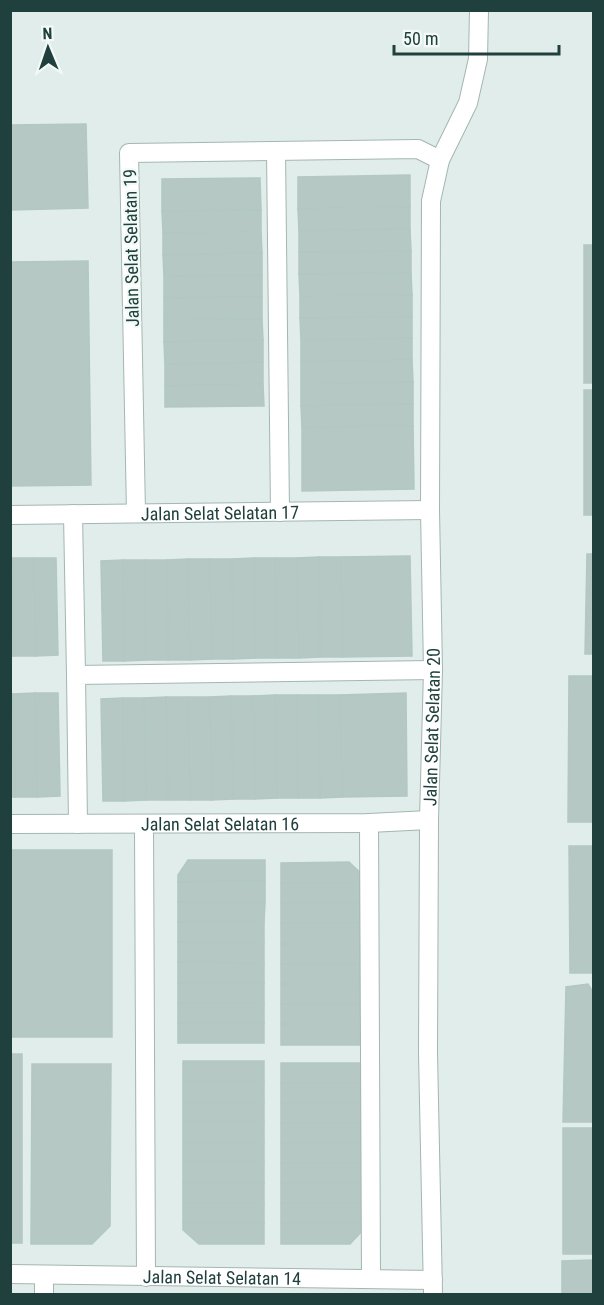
<svg xmlns="http://www.w3.org/2000/svg" width="604" height="1305" font-family="'Roboto Condensed',sans-serif">
<style>
.building{fill:#b6c8c3;stroke:#b2c8c2;stroke-width:1.5}
.lines{fill:none;stroke-linecap:round;stroke-linejoin:round}
.minor-casing{stroke:#a3b6b3;stroke-width:20}
.minor{stroke:#fff;stroke-width:18}
.labels{text-anchor:middle;dominant-baseline:central;stroke-width:4.5;stroke-linejoin:round;paint-order:stroke}
.street-label{font-size:18px;fill:#1f403d;stroke:#f2f9f7}
</style>
<rect width="100%" height="100%" fill="#e1edea"/>
<!-- building -->
<g class="building">
<path d="M86,124L88,208L10,210V125Z"/>
<path d="M410,175V207L298,209V177Z"/>
<path d="M260,178L261,210L162,211V179Z"/>
<path d="M410,207V229L299,231L298,209Z"/>
<path d="M261,210V232L163,233L162,211Z"/>
<path d="M410,229L411,251L299,252V231Z"/>
<path d="M261,232L262,253L163,255V233Z"/>
<rect x="584" y="245" width="10" height="138"/>
<path d="M411,251V273L299,274V252Z"/>
<path d="M262,253V275L164,276L163,255Z"/>
<path d="M88,261L91,485L10,486V262Z"/>
<path d="M411,273L412,295L300,296L299,274Z"/>
<path d="M262,275V297L164,298V276Z"/>
<path d="M412,295V317L300,318V296Z"/>
<path d="M262,297V319L164,320V298Z"/>
<path d="M412,317V338L301,340L300,318Z"/>
<path d="M262,319L263,340L164,342V320Z"/>
<path d="M412,338V360L301,362V340Z"/>
<path d="M263,340V362L165,364L164,342Z"/>
<path d="M412,360L413,382L301,384V362Z"/>
<path d="M263,362V384L165,386V364Z"/>
<path d="M413,382V404L301,406V384Z"/>
<path d="M263,384L264,406L165,407V386Z"/>
<rect x="584" y="390" width="10" height="125"/>
<path d="M413,404V426L302,427L301,406Z"/>
<path d="M413,426L414,489L302,491V427Z"/>
<path d="M587,554H594V654H585Z"/>
<path d="M410,556L412,656L342,657L341,557Z"/>
<path d="M319,557H341L342,657H320Z"/>
<path d="M319,557L320,657L299,658L297,558Z"/>
<path d="M10,558H12L14,656H10Z"/>
<path d="M12,558H34L36,656H14Z"/>
<path d="M34,558H56L58,655L36,656Z"/>
<path d="M254,558L255,658L233,659L232,559Z"/>
<path d="M254,558H275L277,658H255Z"/>
<path d="M275,558H297L299,658H277Z"/>
<path d="M188,559L190,660H168L167,560Z"/>
<path d="M188,559H210L212,659L190,660Z"/>
<path d="M210,559H232L233,659H212Z"/>
<path d="M123,560L124,661H103L101,561Z"/>
<path d="M123,560H145L146,660L124,661Z"/>
<path d="M145,560H167L168,660H146Z"/>
<path d="M569,676H594V822H568Z"/>
<path d="M35,693H58L60,796L37,797Z"/>
<path d="M35,693L37,797H15L13,694Z"/>
<path d="M406,693L407,796L342,797L340,695Z"/>
<path d="M10,694H13L15,797H10Z"/>
<path d="M275,695H297L298,798H277Z"/>
<path d="M275,695L277,798L255,799L253,696Z"/>
<path d="M297,695H318L320,798H298Z"/>
<path d="M318,695H340L342,797L320,798Z"/>
<path d="M231,696H253L255,799H233Z"/>
<path d="M231,696L233,799L212,800L210,697Z"/>
<path d="M166,697H188L190,800H168Z"/>
<path d="M166,697L168,800H146L144,698Z"/>
<path d="M188,697H210L212,800H190Z"/>
<path d="M123,698L124,801H103L101,699Z"/>
<path d="M123,698H144L146,800L124,801Z"/>
<path d="M569,846H594V973H570Z"/>
<rect x="10" y="850" width="102" height="187"/>
<path d="M188,860H265V881L178,882V875Z"/>
<path d="M349,862L366,878V883H281V863Z"/>
<path d="M265,881V902H178V882Z"/>
<rect x="281" y="883" width="85" height="20"/>
<path d="M178,902H265L264,922H178Z"/>
<rect x="281" y="903" width="85" height="20"/>
<rect x="178" y="922" width="86" height="20"/>
<rect x="281" y="923" width="85" height="21"/>
<path d="M178,942H264V963L178,962Z"/>
<rect x="281" y="944" width="85" height="20"/>
<path d="M178,962L264,963V983H178Z"/>
<rect x="281" y="964" width="85" height="20"/>
<rect x="178" y="983" width="86" height="20"/>
<rect x="281" y="984" width="85" height="20"/>
<path d="M588,984L594,994V1122H563L566,987Z"/>
<rect x="178" y="1003" width="86" height="20"/>
<rect x="281" y="1004" width="85" height="20"/>
<rect x="178" y="1023" width="86" height="20"/>
<rect x="281" y="1024" width="85" height="21"/>
<rect x="10" y="1054" width="12" height="189"/>
<rect x="183" y="1061" width="81" height="21"/>
<rect x="281" y="1063" width="84" height="20"/>
<path d="M32,1064H111L110,1226L92,1244H31Z"/>
<rect x="183" y="1082" width="81" height="20"/>
<rect x="281" y="1083" width="84" height="20"/>
<rect x="183" y="1102" width="81" height="20"/>
<rect x="281" y="1103" width="84" height="20"/>
<rect x="183" y="1122" width="81" height="20"/>
<rect x="281" y="1123" width="84" height="20"/>
<rect x="563" y="1128" width="31" height="126"/>
<rect x="183" y="1142" width="81" height="20"/>
<rect x="281" y="1143" width="84" height="20"/>
<rect x="183" y="1162" width="81" height="21"/>
<rect x="281" y="1163" width="84" height="20"/>
<rect x="183" y="1183" width="81" height="20"/>
<rect x="281" y="1183" width="84" height="20"/>
<rect x="183" y="1203" width="81" height="20"/>
<rect x="281" y="1203" width="84" height="20"/>
<path d="M183,1223H264V1244H199L183,1230Z"/>
<path d="M281,1223H365V1228L350,1244H281Z"/>
<path d="M594,1260V1294H562V1261Z"/>
</g>
<g class="lines">
<!-- minor casing -->
<g class="minor-casing">
<g id="minor">
<path d="M276,151L280,512"/>
<path d="M136,513L129,153L418,149L440,160"/>
<path d="M73,514L76,675"/>
<path id="s1" d="M10,515L430,510"/>
<path d="M369,823L371,1278"/>
<path id="s2" d="M10,824L369,823L429,820"/>
<path d="M78,824L76,675L433,670"/>
<path d="M144,824L146,1277"/>
<path id="s3" d="M10,1274L433,1280"/>
<path d="M44,1294V1275"/>
<path id="s4" d="M433,1294L428,1053L429,820L433,670L430,510L431,201L440,160L468,103L478,59L479,10"/>
</g>
</g>
<!-- minor -->
<use href="#minor" class="minor"/>
</g>
<g class="labels">
<!-- street labels -->
<g class="street-label">
<text transform="translate(131 248) rotate(-91)">Jalan Selat Selatan 19</text>
<text stroke="none"><textPath href="#s1" startOffset="210">Jalan Selat Selatan 17</textPath></text>
<text stroke="none"><textPath href="#s4" startOffset="567">Jalan Selat Selatan 20</textPath></text>
<text stroke="none"><textPath href="#s2" startOffset="210">Jalan Selat Selatan 16</textPath></text>
<text stroke="none"><textPath href="#s3" startOffset="212">Jalan Selat Selatan 14</textPath></text>
</g>
</g>
<!-- border -->
<rect width="604" height="1305" fill="none" stroke="#1f403d" stroke-width="24"/>
<!-- north arrow -->
<g transform="translate(48 48) rotate(358)" stroke="#f2f9f7" stroke-width="4.5" paint-order="stroke">
<path d="M0-4.5L10 22L0 15L-10 22Z" fill="#1f403d"/>
<text y="-9" font-size="16" font-weight="bold" text-anchor="middle" fill="#1f403d">N</text>
</g>
<!-- scale -->
<path d="M394 45v9h165v-9" fill="none" stroke="#1f403d" stroke-width="3"/>
<text x="403" y="45" font-size="18" fill="#1f403d" stroke="#f2f9f7" stroke-width="4.5" paint-order="stroke">50 m</text>
</svg>
